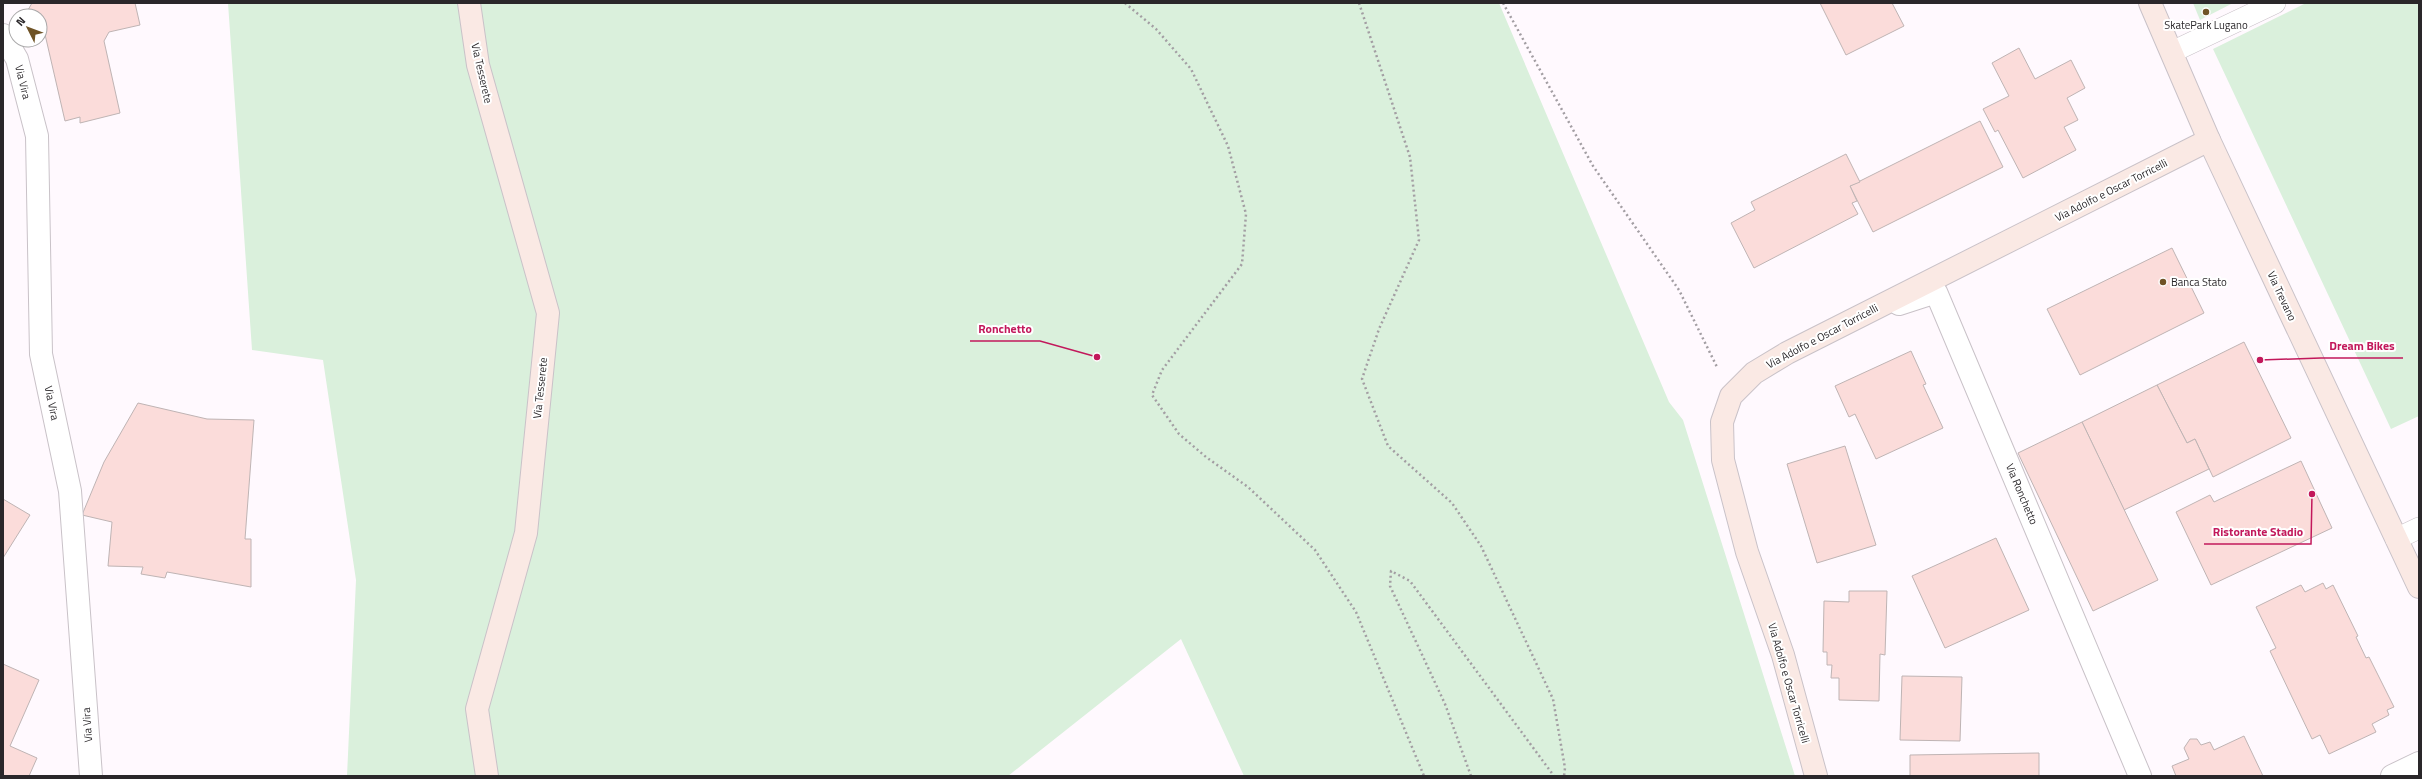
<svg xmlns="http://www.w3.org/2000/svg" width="2422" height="779" font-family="'Titillium Web',sans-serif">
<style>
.green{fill:#daf0dc}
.building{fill:#fbdcda;stroke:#bfb4b4}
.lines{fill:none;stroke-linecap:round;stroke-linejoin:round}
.lane-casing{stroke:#c9c2c8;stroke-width:22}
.street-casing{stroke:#c9c2c8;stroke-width:24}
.secondary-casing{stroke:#c9c2c8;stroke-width:24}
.path{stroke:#a39ea3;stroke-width:2.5;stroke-dasharray:2 3;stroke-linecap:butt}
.lane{stroke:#fff;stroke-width:21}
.street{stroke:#fff;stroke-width:22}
.secondary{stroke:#fae9e4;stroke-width:22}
.poi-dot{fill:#6f5326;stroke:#fff;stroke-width:1.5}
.labels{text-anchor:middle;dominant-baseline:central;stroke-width:4;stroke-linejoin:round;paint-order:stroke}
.poi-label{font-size:11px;fill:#2a272a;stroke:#fff}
.street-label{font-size:11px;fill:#2a272a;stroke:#fff}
.leader{fill:none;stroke:#c2185b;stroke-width:1.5}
.callout-dot{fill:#c2185b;stroke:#fff;stroke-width:1.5}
.callout-label{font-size:12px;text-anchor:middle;font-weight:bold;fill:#c2185b;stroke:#fff;stroke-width:4;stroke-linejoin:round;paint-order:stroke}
</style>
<rect width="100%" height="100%" fill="#fff9fe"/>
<!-- green -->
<g class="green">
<path d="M228,3H1499L1669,402L1683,420L1795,776H1244L1181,639L1008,776H347L356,580L323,360L252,350Z"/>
<path d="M2193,3H2233L2200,20Z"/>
<path d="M2306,3H2419V416L2391,429L2213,49Z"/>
</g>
<!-- building -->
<g class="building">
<path d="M32,3H135L140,25L109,32L104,41L120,113L80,123V117L65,121L41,17L28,10Z"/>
<path d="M1820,3H1892L1904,26L1846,55Z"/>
<path d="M2019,48L2035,79L2071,60L2085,88L2067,98L2078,120L2064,127L2076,150L2023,178L1998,130L1995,132L1983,109L2009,96L1992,63Z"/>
<path d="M1980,121L2003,167L1873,232L1850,186Z"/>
<path d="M1846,154L1860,182L1850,186L1857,201L1852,203L1858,214L1754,268L1731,223L1755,210L1751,202Z"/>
<path d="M2172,248L2204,313L2080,375L2047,309Z"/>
<path d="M2244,342L2291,438L2213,477L2195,439L2187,443L2157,385Z"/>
<path d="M1911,351L1926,384L1923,385L1943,428L1876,459L1855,414L1849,417L1835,386Z"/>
<path d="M2157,385L2187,443L2195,439L2209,469L2124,510L2082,422Z"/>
<path d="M138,403L207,419L254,420L245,539H251V587L167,572L165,578L141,574L143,567L108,566L112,522L82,515L104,462Z"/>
<path d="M2082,422L2158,580L2093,611L2018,453Z"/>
<path d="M1845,446L1876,545L1817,563L1787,464Z"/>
<path d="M2301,461L2332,528L2211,585L2176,512L2210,495L2214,502Z"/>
<path d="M3,499L30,515L3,558Z"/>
<path d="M1996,538L2029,610L1945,648L1912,576Z"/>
<path d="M2323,583L2326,589L2333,585L2358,636L2356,637L2366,658L2369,657L2394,707L2387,710L2389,715L2372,724L2376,732L2329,754L2320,735L2312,739L2270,651L2276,648L2256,607L2301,585L2305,592Z"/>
<path d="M1849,591H1887L1885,655L1880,654L1879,701L1839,700V678H1831L1832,665H1827V652H1823L1824,601L1849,602Z"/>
<path d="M3,664L39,680L10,746L37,758L29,776H3Z"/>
<path d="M1902,676L1962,677L1960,741L1900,740Z"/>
<path d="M2244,736L2263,776H2176L2172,766L2189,759L2184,748L2190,739H2197L2201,745L2210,742L2214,750Z"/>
<path d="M2039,753V776H1910V755Z"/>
</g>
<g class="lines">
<!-- lane casing -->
<g class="lane-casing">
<g id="lane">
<path d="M2172,52L2275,3"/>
<path d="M2396,539L2419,528"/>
</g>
</g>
<!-- street casing -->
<g class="street-casing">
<g id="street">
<path d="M3,35L17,59L37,136L41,354L70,491L91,776"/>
<path d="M1899,304L1936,292L2140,776"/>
<path d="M2392,776L2419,763"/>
</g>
</g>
<!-- secondary casing -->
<g class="secondary-casing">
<g id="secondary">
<path d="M469,3L478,65L548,313L526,533L477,709L487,776"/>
<path d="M2150,3L2209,140L2419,587"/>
<path d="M1816,776L1783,655L1747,552L1723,460L1722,422L1731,396L1754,373L1787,353L2209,140"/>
</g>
</g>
<!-- path -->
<g class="path">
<path d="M1125,3L1156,29L1191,69L1228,146L1246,214L1242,264L1162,370L1152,395L1179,434L1206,457L1248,487L1315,550L1356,612L1424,776"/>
<path d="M1359,3L1410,157L1419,240L1379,329L1362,379L1388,446L1452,503L1481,546L1553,699L1565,768L1564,776"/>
<path d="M1503,3L1593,166L1679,290L1717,367"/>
<path d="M1471,776L1445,704L1390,586L1391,571L1410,581L1554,776"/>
</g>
<!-- lane -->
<use href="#lane" class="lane"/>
<!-- street -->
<use href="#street" class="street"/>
<!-- secondary -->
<use href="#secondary" class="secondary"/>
</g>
<!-- markers -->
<g class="poi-dot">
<circle cx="2206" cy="12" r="4"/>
<circle cx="2163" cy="282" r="4"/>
</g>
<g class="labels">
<!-- poi labels -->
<g class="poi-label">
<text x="2206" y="25">SkatePark Lugano</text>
<text x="2171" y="282" text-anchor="start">Banca Stato</text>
</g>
<!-- street labels -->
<g class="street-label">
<text transform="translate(482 73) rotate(77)">Via Tesserete</text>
<text transform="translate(23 82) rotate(76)">Via Vira</text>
<text transform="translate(2111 190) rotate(-27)">Via Adolfo e Oscar Torricelli</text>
<text transform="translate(2282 296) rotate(65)">Via Trevano</text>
<text transform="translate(1822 336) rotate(-28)">Via Adolfo e Oscar Torricelli</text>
<text transform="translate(540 388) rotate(-84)">Via Tesserete</text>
<text transform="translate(52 403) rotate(78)">Via Vira</text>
<text transform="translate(2022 494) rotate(67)">Via Ronchetto</text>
<text transform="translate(1789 683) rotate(74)">Via Adolfo e Oscar Torricelli</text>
<text transform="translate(87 725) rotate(-94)">Via Vira</text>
</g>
</g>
<!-- callouts -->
<path class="leader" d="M1097 357L1040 341H970M2260 360L2321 358H2403M2312 494L2311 544H2204"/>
<g class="callout-dot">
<circle cx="1097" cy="357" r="4"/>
<circle cx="2260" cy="360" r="4"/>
<circle cx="2312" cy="494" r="4"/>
</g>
<g class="callout-label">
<text x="1005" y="333">Ronchetto</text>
<text x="2362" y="350">Dream Bikes</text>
<text x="2258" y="536">Ristorante Stadio</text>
</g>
<!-- border -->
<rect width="2422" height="779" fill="none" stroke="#2a272a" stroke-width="8"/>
<!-- north arrow -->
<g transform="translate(28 28) rotate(312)"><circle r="19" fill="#ffffff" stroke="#aaa9aa"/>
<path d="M0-3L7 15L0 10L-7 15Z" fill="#6f5326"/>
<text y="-6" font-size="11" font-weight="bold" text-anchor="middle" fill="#2a272a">N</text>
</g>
</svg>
